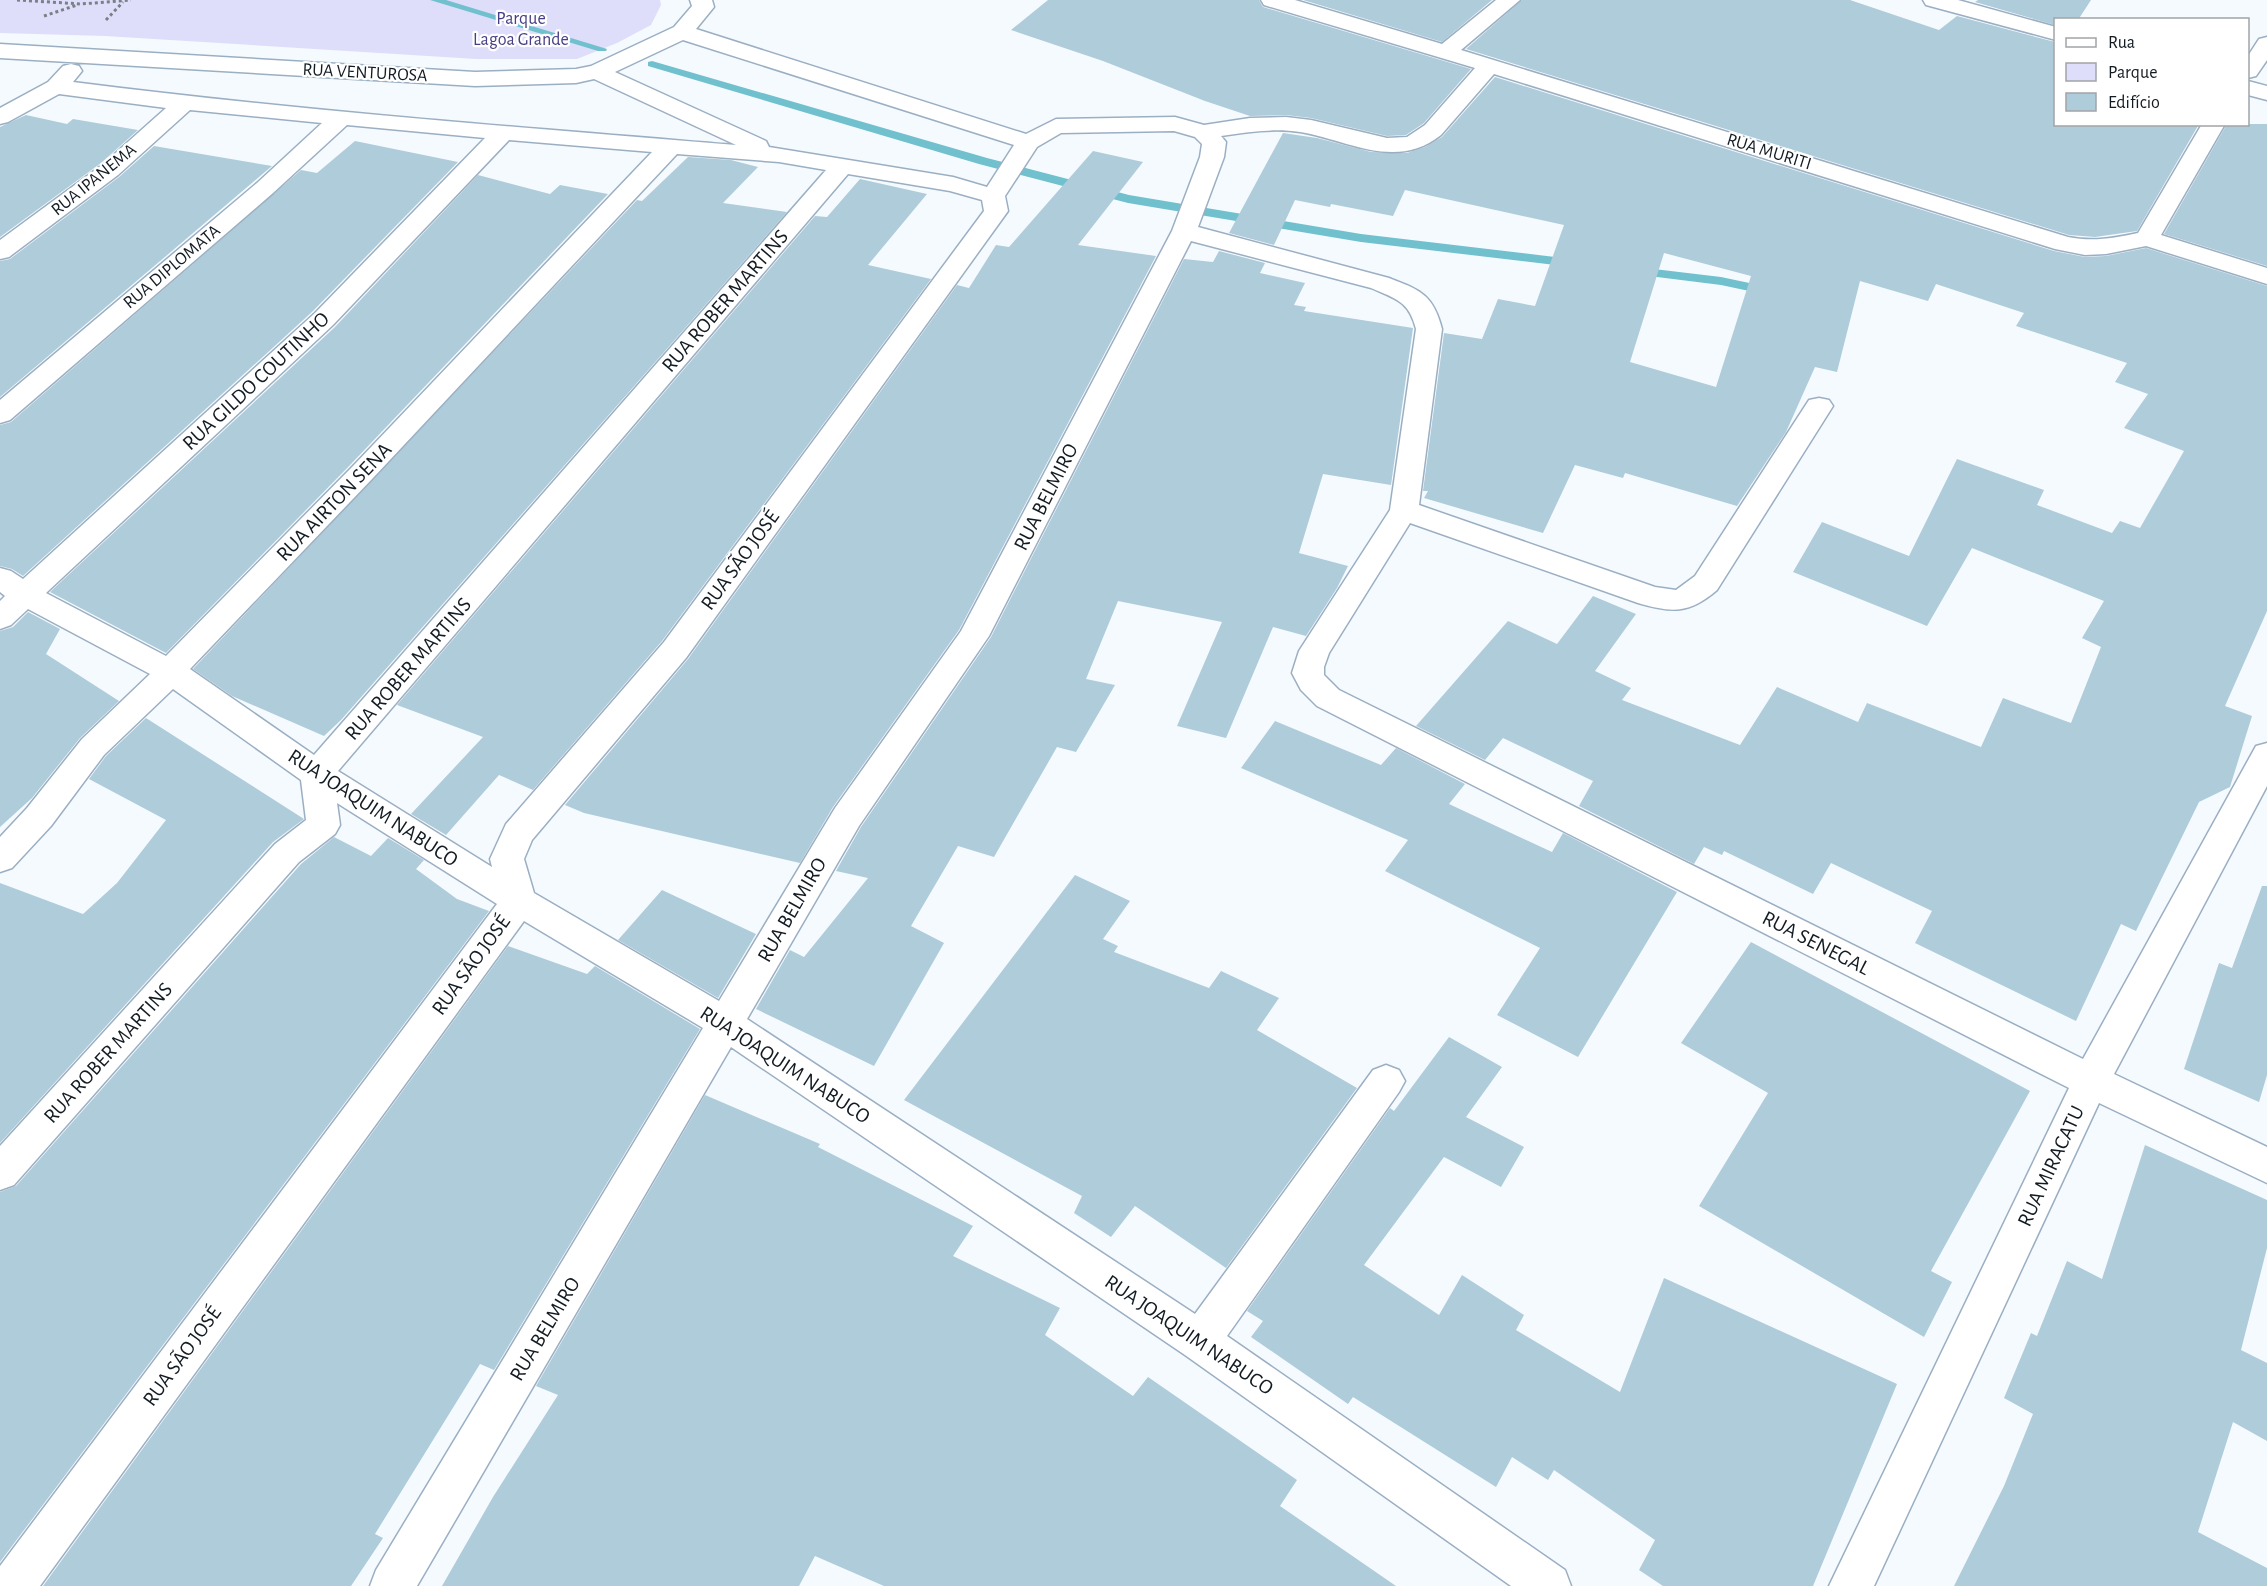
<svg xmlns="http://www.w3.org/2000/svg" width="2267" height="1586" font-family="'Alegreya Sans',sans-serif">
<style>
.green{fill:#dedefa}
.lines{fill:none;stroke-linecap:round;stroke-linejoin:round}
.stream{fill:#71c0ce;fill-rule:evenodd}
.building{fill:#afccda;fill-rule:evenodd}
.minor-casing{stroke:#9bafc3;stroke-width:3}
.path{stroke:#798086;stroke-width:3;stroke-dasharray:3 3;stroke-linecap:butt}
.minor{fill:#fff;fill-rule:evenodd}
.labels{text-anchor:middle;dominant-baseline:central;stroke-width:4.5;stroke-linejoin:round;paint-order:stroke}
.far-park-label{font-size:18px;fill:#473f83;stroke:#fff}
.far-street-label{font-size:18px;fill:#131b22;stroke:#fff}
.street-label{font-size:21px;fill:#131b22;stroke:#fff}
</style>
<rect width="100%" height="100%" fill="#f5fafe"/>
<!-- green -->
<path class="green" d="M0,0H660L661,5L651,25L617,43L577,59H476L105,36L0,33Z"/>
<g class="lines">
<!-- stream -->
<g class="stream">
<path d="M430,0H446L607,49L606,51H598Z"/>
<path d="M652,61L987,158L1129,195L1361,234L1572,259L1578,263L1572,267L1361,242L1128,203L979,164L648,66V62Z"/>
<path d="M1637,267L1721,277L1773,288L1774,291L1768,295L1721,285L1633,274L1631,271Z"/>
</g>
</g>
<!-- building -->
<g class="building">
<path d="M1048,0H1259L1263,7L1471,69L1424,123L1406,135L1387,136L1311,118L1286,115L1250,116L1205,101L1103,61L1011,30Z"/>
<path d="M1303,0H1492L1442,42Z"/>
<path d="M1522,0H1850L1939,30L1957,16L2055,42V124H2199L2137,231L2095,237L2069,235L1466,49Z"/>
<path d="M1978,0H2091L2078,20H2055V25L1975,2Z"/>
<path d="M1495,77L2054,251L2085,257L2106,256L2146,248L2267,286V611L2225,706L2252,716L2230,787L2199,802L2136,931L2121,924L2076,1021L1915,943L1932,911L1831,863L1813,894L1724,851L1722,855L1704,847L1694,864L1579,806L1593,781L1503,738L1485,760L1416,726L1508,621L1557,644L1593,596L1636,614L1595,671L1631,688L1622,700L1740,745L1777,687L1858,722L1867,703L1981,747L2003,698L2071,723L2101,647L2082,638L2104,601L1972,548L1927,626L1793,572L1822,522L1909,556L1957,459L2044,490L2037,505L2112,533L2120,521L2140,528L2184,451L2124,428L2148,394L2115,382L2127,363L2016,326L2024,313L1936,284L1928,301L1860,281L1837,372L1815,367L1786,432L1737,506L1625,473L1623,478L1575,465L1543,533L1424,498L1428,491H1423L1444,333L1482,339L1498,299L1535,306L1564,225L1405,190L1393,216L1331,204L1330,207L1295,200L1274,245L1229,233L1283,133L1317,138L1371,152L1407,153L1425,147L1442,137ZM1664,253L1751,276L1716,387L1630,362Z"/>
<path d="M26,115L67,124L73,119L138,130L101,163L0,237V127Z"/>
<path d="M2227,124H2267V266L2164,234Z"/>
<path d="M355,141L458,162L313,311L23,576L12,569L0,566V425L11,422L301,170L317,173Z"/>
<path d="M154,146L272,166L0,397V261L10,259L119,177Z"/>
<path d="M1093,151L1143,162L1078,245L1156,256L959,630L833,807L800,863L584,813L565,805L688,659L957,285L969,288L996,245L1009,247Z"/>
<path d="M688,157L731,160L758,167L723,203L787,212L341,720L324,736L232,696L193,669L637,200L642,201Z"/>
<path d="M478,175L550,194L560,185L608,194L351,464L166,653L50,592L335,327Z"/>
<path d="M860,179L927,194L868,265L931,279L662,641L533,790L499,775L446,835L411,814L483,737L397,705L815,216L827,217Z"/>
<path d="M1219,251L1265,263L1260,273L1305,283L1294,305L1306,307L1304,311L1413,328L1391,485L1323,474L1299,553L1348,566L1337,588L1306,636L1273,627L1226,738L1177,726L1222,622L1118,601L1086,679L1115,685L1076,752L1057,747L994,857L958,846L911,926L944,943L874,1066L756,1009L790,950L804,957L868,878L836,871L861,827L991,637L1184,259L1213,262Z"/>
<path d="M28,612L60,629L46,654L119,701L80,738L32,798L0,827V631L13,627Z"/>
<path d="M146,718L304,819L273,842L0,1143V883L83,914L117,883L166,820L89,779L106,756Z"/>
<path d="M1275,721L1381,765L1396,748L1465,784L1449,804L1552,852L1563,833L1677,892L1578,1057L1497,1015L1540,948L1385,871L1408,840L1241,768Z"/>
<path d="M334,837L371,856L388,838L424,860L416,869L457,899L489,911L0,1562V1192L16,1186L301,864Z"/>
<path d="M1075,875L1130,901L1103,939L1118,946L1114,952L1209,988L1221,971L1279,998L1257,1030L1357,1088L1226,1268L1135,1206L1111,1237L1074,1213L1082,1196L904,1100Z"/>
<path d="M2262,886H2267V1075L2259,1102L2184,1069L2219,963L2232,968Z"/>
<path d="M662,890L756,934L718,998L618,940Z"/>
<path d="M1751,942L2030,1091L1931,1271L1952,1282L1924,1337L1699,1206L1768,1093L1681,1043Z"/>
<path d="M508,946L587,974L595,966L700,1029L494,1370L480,1364L375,1534L383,1538L351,1586H43Z"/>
<path d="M1449,1037L1502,1067L1466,1117L1524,1147L1501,1187L1444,1157L1364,1265L1439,1315L1462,1275L1524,1315L1516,1330L1620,1392L1664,1278L1897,1384L1813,1586H1663L1639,1570L1655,1540L1554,1470L1548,1480L1512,1457L1496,1487L1353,1397L1348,1404L1251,1337L1263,1321L1247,1311L1390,1108L1394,1111Z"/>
<path d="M705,1095L820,1144L818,1147L973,1226L953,1256L1060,1308L1045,1335L1133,1396L1148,1377L1297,1480L1280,1506L1396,1586H884L815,1556L799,1586H442L493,1497L558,1395L536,1386Z"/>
<path d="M2145,1145L2267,1200V1248L2241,1350L2267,1363V1441L2233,1422L2198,1532L2267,1568V1586H1954L2004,1486L2033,1414L2004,1398L2031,1333L2037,1336L2067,1261L2102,1279Z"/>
</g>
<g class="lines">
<!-- minor casing -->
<g class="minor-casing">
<g id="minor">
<path d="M690,0H712L714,7L696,29L1026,134L1056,119L1175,117L1204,125L1250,118L1286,117L1311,120L1387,138L1407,137L1425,125L1475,68L1264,5L1261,0H1295L1442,44L1496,0H1520L1461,50L2068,237C2093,242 2114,238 2138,233L2202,124H2225L2161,235L2267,268V284L2146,246L2106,254L2085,255L2055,249L1494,74L1441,135C1396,171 1348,140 1300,132C1274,128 1247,132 1221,136L1226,142L1224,157L1198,227L1389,278C1420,290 1433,294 1442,329L1419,505L1655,587L1676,590L1695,576L1809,400L1819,398L1829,400L1833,406L1717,590C1689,614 1672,613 1638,603L1410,523L1329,653L1324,667V675L1339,690L2083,1059L2256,746L2267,743V786L2114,1074L2267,1147V1183L2099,1103L1874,1586H1829L2069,1088L1317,706L1301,690L1292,673L1299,651L1390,510L1416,329C1409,301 1396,299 1371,288L1191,241L989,636L859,826L747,1019L1195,1314L1373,1070L1386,1065L1399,1070L1405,1081L1399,1092L1227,1336L1565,1570L1571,1586H1511L1185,1355L731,1047L417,1586H370L376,1570L703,1028L524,921L40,1586H0V1566L497,904L337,803L340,825L335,834L299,862L14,1185L0,1190V1146L275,844L306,820L301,780L173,689L104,755L51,826L12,868L0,872V837L27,808L82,739L150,674L28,609L11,625L0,629V601L5,596L0,592V568L11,571L23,579L315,313L485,138L347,125L273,193L10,420L0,423V400L257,183L322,123L190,110L118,175L9,257L0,259V240L102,165L166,108L59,94L8,122L0,124V108L48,82L63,66L71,64L79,66L82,71L73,82C293,110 514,127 736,145L594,79L576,83L475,86L0,58V44L475,72L576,69L591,66L674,27L692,6ZM683,40L1014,145L987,187L953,177L769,147L766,141L615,72ZM1174,131L1195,137L1202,144L1200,157L1172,231L961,631L835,808L719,1001L534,893L524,859L532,840L686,658L1008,211L1005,196L1037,147L1061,133ZM509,140L652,152L353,466L166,656L46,593L333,325ZM677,154L779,162L826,170L314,755L190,669L373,478ZM848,174L950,191L982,200L984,211L664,642L506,824L490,859L492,867L338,771Z"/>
<path d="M1923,0H1958L2056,27V40L1926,5Z"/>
<path d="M2267,37V60L2256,76L2248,78V56L2259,39Z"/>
<path d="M2248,81L2267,86V100L2248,95Z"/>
</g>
</g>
<!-- path -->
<g class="path">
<path d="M17,0L81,4L131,0"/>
<path d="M44,16L77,5"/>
<path d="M106,20L123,2"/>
</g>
<!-- minor -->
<use href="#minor" class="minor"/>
</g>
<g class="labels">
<!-- far-park labels -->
<g class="far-park-label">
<text x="521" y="19">Parque<tspan x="521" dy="21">Lagoa Grande</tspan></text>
</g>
<!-- far-street labels -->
<g class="far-street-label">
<text transform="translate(365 73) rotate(3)">RUA VENTUROSA</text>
<text transform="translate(1769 152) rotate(17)">RUA MURITI</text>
<text transform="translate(94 180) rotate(-39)">RUA IPANEMA</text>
<text transform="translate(172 267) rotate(-40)">RUA DIPLOMATA</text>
</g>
<!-- street labels -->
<g class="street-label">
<text transform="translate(725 301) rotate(-49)">RUA ROBER MARTINS</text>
<text transform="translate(256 381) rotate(-43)">RUA GILDO COUTINHO</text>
<text transform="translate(1046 497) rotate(-63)">RUA BELMIRO</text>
<text transform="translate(334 502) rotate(-46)">RUA AIRTON SENA</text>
<text transform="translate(740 560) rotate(-54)">RUA SÃO JOSÉ</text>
<text transform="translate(408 669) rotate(-49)">RUA ROBER MARTINS</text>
<text transform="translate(373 808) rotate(33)">RUA JOAQUIM NABUCO</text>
<text transform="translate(792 910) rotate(-60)">RUA BELMIRO</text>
<text transform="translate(1816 943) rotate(27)">RUA SENEGAL</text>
<text transform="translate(471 965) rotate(-54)">RUA SÃO JOSÉ</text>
<text transform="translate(108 1053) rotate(-48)">RUA ROBER MARTINS</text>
<text transform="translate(785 1065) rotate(33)">RUA JOAQUIM NABUCO</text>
<text transform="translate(2051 1166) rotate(-65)">RUA MIRACATU</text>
<text transform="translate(545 1329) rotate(-59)">RUA BELMIRO</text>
<text transform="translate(1189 1335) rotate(34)">RUA JOAQUIM NABUCO</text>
<text transform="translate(182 1356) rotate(-54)">RUA SÃO JOSÉ</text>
</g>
</g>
<!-- legend -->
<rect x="2054" y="18" width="195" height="108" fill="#ffffff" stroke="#a1a4a7" stroke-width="1.5"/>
<rect x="2066" y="38" width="30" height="9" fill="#ffffff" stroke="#a1a4a7" stroke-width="1.5"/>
<text x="2108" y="48" font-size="18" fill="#131b22">Rua</text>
<rect x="2066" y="63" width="30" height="18" fill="#dedefa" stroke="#a1a4a7" stroke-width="1.5"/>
<text x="2108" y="78" font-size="18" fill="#131b22">Parque</text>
<rect x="2066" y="93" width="30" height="18" fill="#afccda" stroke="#a1a4a7" stroke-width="1.5"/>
<text x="2108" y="108" font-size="18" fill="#131b22">Edifício</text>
</svg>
